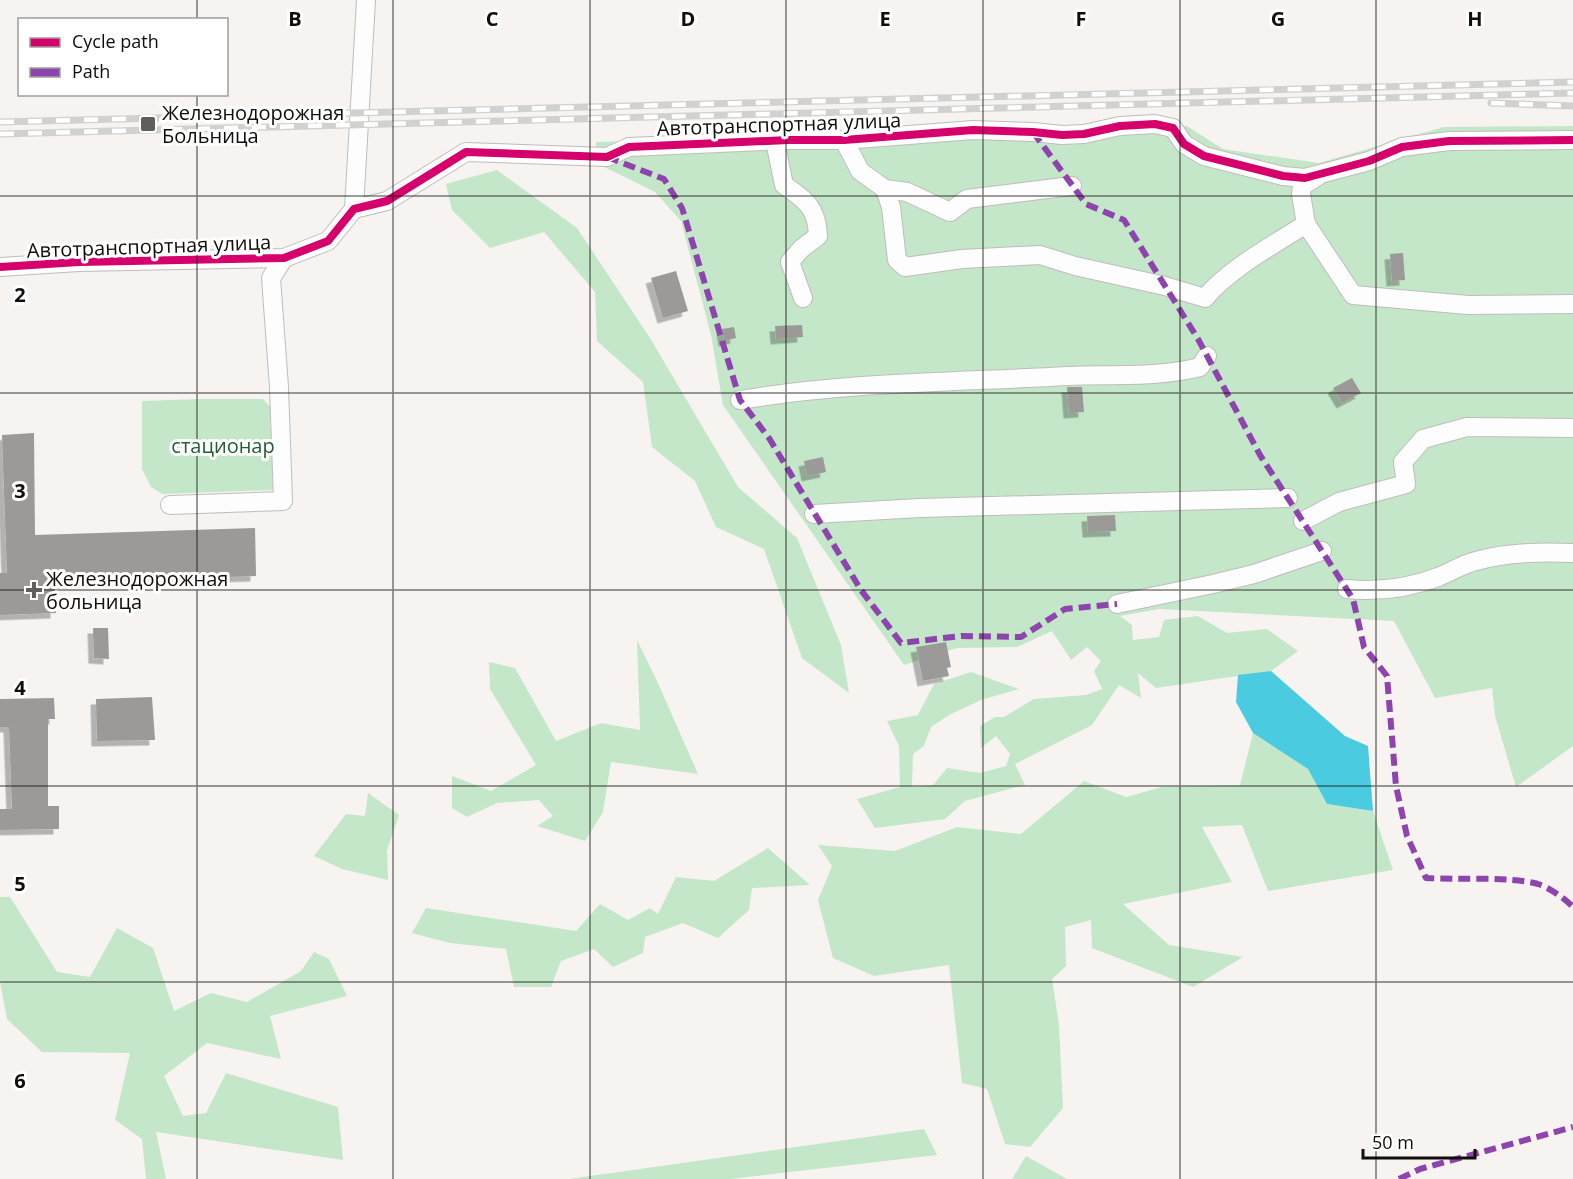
<svg xmlns="http://www.w3.org/2000/svg" width="1573" height="1179" font-family="'Open Sans',sans-serif">
<style>
.green{fill:#c5e7c9}
.water{fill:#4acbdf}
.building{fill:#9c9a98;filter:url(#shadow)}
.lines{fill:none;stroke-linecap:round;stroke-linejoin:round}
.minor-casing{stroke:#bfbdbb;stroke-width:20}
.minor{stroke:#fefdfd;stroke-width:18}
.rail-casing{stroke:#d1d1d0;stroke-width:7}
.rail{stroke:#fff;stroke-width:4.5;stroke-dasharray:14;stroke-linecap:butt}
.quiet{stroke:#8e44ad;stroke-width:6;stroke-dasharray:12 6;stroke-linecap:butt}
.cycleway-casing{stroke:#fff;stroke-width:11}
.cycleway{stroke:#d6006c;stroke-width:8}
.grid{fill:none;stroke:#100e0c;stroke-width:1.5;stroke-opacity:0.55}
.poi-dot{fill:#605e5c;stroke:#fff;stroke-width:2}
.labels{text-anchor:middle;dominant-baseline:central;stroke-width:6;stroke-linejoin:round;paint-order:stroke}
.poi-label{font-size:20px;fill:#100e0c;stroke:#fff;text-anchor:start}
.street-label{font-size:20px;fill:#100e0c;stroke:#fff}
.park-label{font-size:20px;fill:#235e32;stroke:#fff}
.grid-label{font-size:20px;text-anchor:middle;font-weight:bold;fill:#100e0c;stroke:#fff;stroke-width:6;stroke-linejoin:round;paint-order:stroke}
</style>
<defs>
<filter id="shadow"><feDropShadow dx="-5.5" dy="5.5" stdDeviation="0" flood-color="#0004"/></filter>
</defs>
<rect width="100%" height="100%" fill="#f6f3f1"/>
<!-- green -->
<g class="green">
<path d="M1187,126L1223,149L1319,163L1444,127L1573,126V746L1516,787L1495,716L1492,688L1435,698L1394,621L1159,609L1120,616L1132,625L1133,640L1159,637L1164,620L1198,616L1227,633L1267,629L1298,651L1271,671L1156,688L1138,673L1141,698L1119,685L1092,725L1015,764L1025,785L965,801L945,819L875,828L857,799L900,787L899,746L887,721L918,715L934,684L971,672L1019,689L981,700L949,715L931,727L924,746L913,754L912,787L933,785L947,768L980,773L1006,766L1010,754L996,736L981,748L980,726L995,717H1004L1034,699L1086,695L1102,689L1094,671L1101,661L1087,647L1071,660L1052,631L1017,647L957,648L904,665L723,405L711,335L681,221L655,192L596,163V142L1074,127Z"/>
<path d="M497,170L577,228L650,338L738,487L797,538L841,645L849,693L802,658L764,549L716,527L695,481L652,447L643,382L597,341L595,292L544,232L490,248L452,210L446,184Z"/>
<path d="M201,399H263L270,407L273,490L162,494L151,487L142,469V401Z"/>
<path d="M637,640L657,681L698,774L611,762L603,812L585,841L537,826L553,816L539,800L497,803L467,817L452,808V776L491,791L536,765L490,689L489,662L515,668L556,741L601,723L640,730Z"/>
<path d="M1253,733L1308,769L1327,804L1373,811L1393,870L1268,891L1242,825L1202,827L1232,882L1123,904L1169,945L1243,957L1193,987L1092,948L1091,920L1065,927L1066,966L1052,979L1059,1025L1063,1108L1030,1147L1005,1144L987,1089L962,1083L949,965L874,976L833,958L818,900L832,866L818,845L895,851L957,827L1021,834L1084,781L1126,797L1162,787L1240,785Z"/>
<path d="M368,793L399,815L387,850L388,880L342,869L314,856L346,814L365,816Z"/>
<path d="M768,848L810,885L752,888L749,910L718,938L683,923L645,937L643,953L613,967L594,949L561,961L551,987H514L506,949L450,943L412,933L426,908L576,931L600,904L628,920L650,908L658,914L676,877L714,881Z"/>
<path d="M0,897H10L57,972L90,977L117,928L153,948L174,1011L211,993L247,1002L301,971L314,952L329,959L347,996L270,1016L281,1059L207,1043L164,1076L183,1116L206,1113L226,1073L338,1107L343,1160L156,1132L166,1179H146L142,1139L115,1120L130,1053L42,1052L7,1019L0,982Z"/>
<path d="M924,1129L937,1155L730,1179H569Z"/>
<path d="M1026,1156L1067,1179H1012Z"/>
</g>
<!-- water -->
<path class="water" d="M1271,671L1345,736L1368,746L1373,811L1327,804L1308,769L1253,733L1236,702L1238,675Z"/>
<!-- building -->
<g class="building">
<path d="M1403,253L1405,280L1392,281L1390,254Z"/>
<path d="M676,271L688,311L663,318L651,278Z"/>
<path d="M802,325L803,337L776,339L775,326Z"/>
<path d="M734,327L736,338L724,341L722,329Z"/>
<path d="M1352,378L1361,393L1342,403L1333,388Z"/>
<path d="M1067,387H1082L1084,412L1069,413Z"/>
<path d="M34,433L35,535L255,528L256,576L55,583L56,613L0,615V573H7L2,435Z"/>
<path d="M823,457L826,472L807,476L804,461Z"/>
<path d="M1115,515L1116,531L1088,532L1087,516Z"/>
<path d="M93,628H108L109,659L94,658Z"/>
<path d="M946,642L951,667L947,668L949,676L923,681L916,647Z"/>
<path d="M152,697L155,740L97,741L96,699Z"/>
<path d="M54,698L55,719H48V806H59V829L0,830V809H12L9,727H0V699Z"/>
</g>
<g class="lines">
<!-- minor casing -->
<g class="minor-casing">
<g id="minor">
<path d="M844,140L860,171L885,189L907,192L950,212L967,199L1072,186"/>
<path d="M775,141L784,185C806,200 817,208 818,236L801,249L790,262L803,298"/>
<path d="M885,189L891,207L897,260L905,267L962,259L1040,255L1075,266L1165,286L1205,298C1227,270 1275,244 1306,224L1301,194L1302,186L1318,176"/>
<path d="M354,209L366,0"/>
<path d="M1306,224L1353,295L1468,305L1573,304"/>
<path d="M0,267L79,262L284,258L328,241L354,209L387,201L466,152L607,157L629,147L788,140H844L973,130L1033,132L1062,135L1084,134L1120,126L1155,124L1173,128L1184,144L1204,156L1283,176L1305,178L1369,161L1402,147L1449,141L1573,140"/>
<path d="M740,400C848,382 959,382 1068,376C1111,374 1157,378 1200,367L1207,356"/>
<path d="M170,505L283,501L279,387L271,278L284,258"/>
<path d="M814,514L920,508L1288,498"/>
<path d="M1303,521L1339,502L1406,484L1403,462L1423,439L1467,427L1573,428"/>
<path d="M1347,589C1377,592 1409,588 1438,577C1451,572 1463,564 1476,561C1508,552 1541,552 1573,553"/>
<path d="M1117,604L1213,584L1254,574L1322,551"/>
</g>
</g>
<!-- minor -->
<use href="#minor" class="minor"/>
<!-- rail casing -->
<g class="rail-casing">
<g id="rail">
<path d="M1491,103L1573,106"/>
<path d="M0,122L1573,82"/>
<path d="M0,134L1573,93"/>
</g>
</g>
<!-- rail -->
<use href="#rail" class="rail"/>
<!-- quiet -->
<g class="quiet">
<path d="M1033,132L1086,204L1124,220L1198,339L1260,455L1353,599L1364,647L1387,676L1396,786L1407,836L1426,878C1459,880 1507,876 1538,884C1550,888 1564,898 1573,907"/>
<path d="M607,157L664,179L682,208L740,400L769,438L861,590L901,643L961,636L1021,637L1065,609L1117,604"/>
<path d="M1399,1179L1420,1169L1573,1127"/>
</g>
<!-- cycleway casing -->
<g class="cycleway-casing">
<path id="cycleway" d="M0,267L79,262L284,258L328,241L354,209L387,201L466,152L607,157L629,147L788,140H844L973,130L1033,132L1062,135L1084,134L1120,126L1155,124L1173,128L1184,144L1204,156L1283,176L1305,178L1369,161L1402,147L1449,141L1573,140"/>
</g>
<!-- cycleway -->
<use href="#cycleway" class="cycleway"/>
</g>
<!-- grid -->
<path class="grid" d="M197,0V20M393,0V1179M590,0V1179M786,0V1179M983,0V1179M1180,0V1179M1376,0V1179M197,94V1179M0,196H1573M0,393H1573M0,590H1573M0,786H1573M0,982H1573"/>
<!-- markers -->
<g class="poi-dot">
<rect x="140" y="116" width="16" height="16" rx="3"/>
<path d="M31 581h6v6h6v6h-6v6h-6v-6h-6v-6h6z"/>
</g>
<g class="labels">
<!-- poi labels -->
<g class="poi-label">
<text x="162" y="112">Железнодорожная<tspan x="162" dy="23">Больница</tspan></text>
<text x="46" y="578">Железнодорожная<tspan x="46" dy="23">больница</tspan></text>
</g>
<!-- street labels -->
<g class="street-label">
<text transform="translate(779 124) rotate(-2)">Автотранспортная улица</text>
<text transform="translate(149 246) rotate(-2)">Автотранспортная улица</text>
</g>
<!-- park labels -->
<g class="park-label">
<text x="223" y="445">стационар</text>
</g>
</g>
<g class="grid-label">
<text x="295" y="26">B</text>
<text x="492" y="26">C</text>
<text x="688" y="26">D</text>
<text x="885" y="26">E</text>
<text x="1081" y="26">F</text>
<text x="1278" y="26">G</text>
<text x="1475" y="26">H</text>
<text x="20" y="302">2</text>
<text x="20" y="498">3</text>
<text x="20" y="695">4</text>
<text x="20" y="891">5</text>
<text x="20" y="1088">6</text>
</g>
<!-- legend -->
<rect x="18" y="18" width="210" height="78" fill="#ffffff" stroke="#9f9f9e" stroke-width="1.5"/>
<rect x="30" y="38" width="30" height="9" fill="#d6006c" stroke="#9f9f9e" stroke-width="1.5"/>
<text x="72" y="48" font-size="18" fill="#100e0c">Cycle path</text>
<rect x="30" y="68" width="30" height="9" fill="#8e44ad" stroke="#9f9f9e" stroke-width="1.5"/>
<text x="72" y="78" font-size="18" fill="#100e0c">Path</text>
<!-- scale -->
<path d="M1363 1149v9h112v-9" fill="none" stroke="#100e0c" stroke-width="3"/>
<text x="1372" y="1149" font-size="18" fill="#100e0c" stroke="#ffffff" stroke-width="4.5" paint-order="stroke">50 m</text>
</svg>
